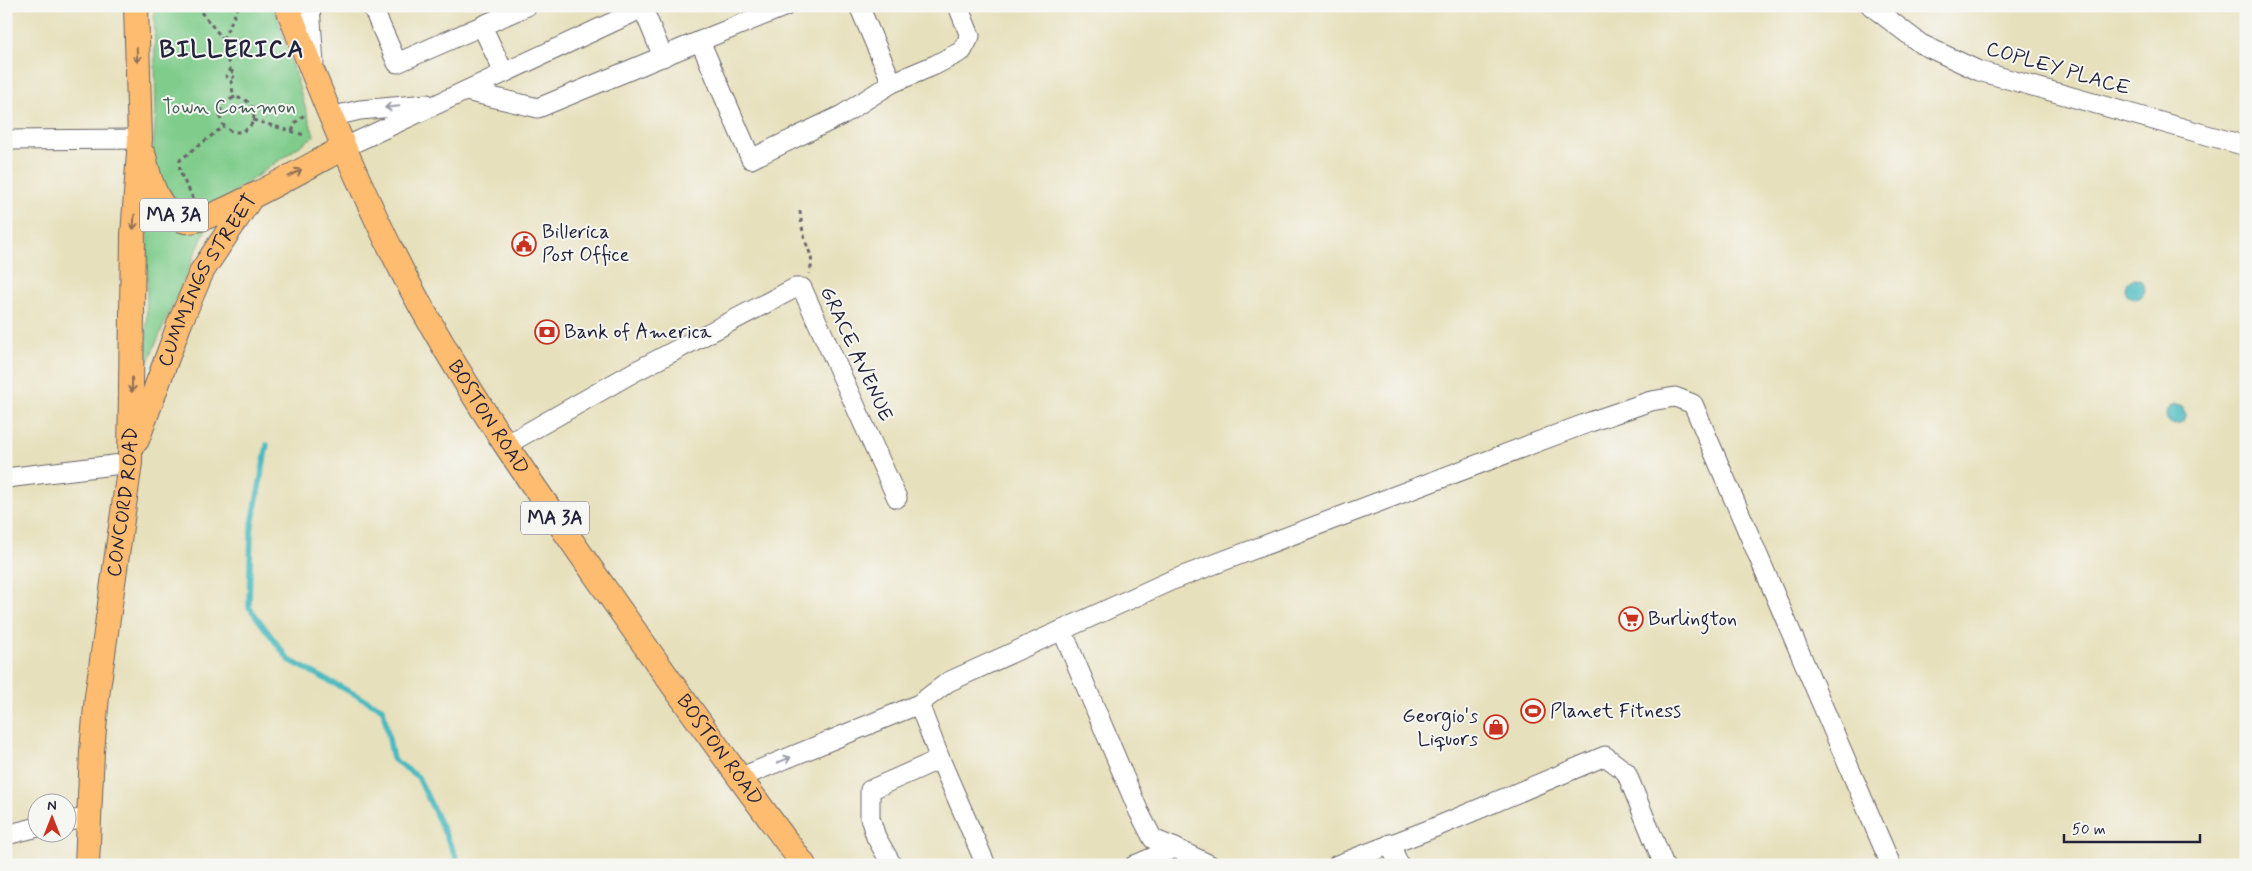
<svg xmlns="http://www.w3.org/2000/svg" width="2252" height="871" font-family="Mynerve,sans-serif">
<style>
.green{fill:#7fcc8b;stroke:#507763}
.water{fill:#4ab9bf;stroke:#366e7d}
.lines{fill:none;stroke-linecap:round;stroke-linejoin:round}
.stream{stroke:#4ab9bf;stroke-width:5.5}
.minor-casing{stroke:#676468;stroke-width:21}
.major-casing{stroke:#676468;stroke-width:26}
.path{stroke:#676468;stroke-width:3;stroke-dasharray:4 4;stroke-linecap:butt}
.minor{stroke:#fff;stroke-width:19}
.major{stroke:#febc70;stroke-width:24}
.oneway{stroke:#906f56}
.oneway2{stroke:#9c9ca7}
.labels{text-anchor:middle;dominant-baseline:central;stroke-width:4;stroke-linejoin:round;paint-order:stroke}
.shield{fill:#f6f6f2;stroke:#626272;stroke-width:1}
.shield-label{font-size:19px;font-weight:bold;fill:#22223b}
.street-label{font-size:20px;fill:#22223b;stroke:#f6f6f2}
.park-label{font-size:20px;fill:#435e57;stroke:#f6f6f2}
.poi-label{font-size:20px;fill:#22223b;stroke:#f6f6f2;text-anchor:start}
.district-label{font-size:25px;font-weight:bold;letter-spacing:1px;fill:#22223b;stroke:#f6f6f2}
</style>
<rect width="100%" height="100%" fill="#f6f6f2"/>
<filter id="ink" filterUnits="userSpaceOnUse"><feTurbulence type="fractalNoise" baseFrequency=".02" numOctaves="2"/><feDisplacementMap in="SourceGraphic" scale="10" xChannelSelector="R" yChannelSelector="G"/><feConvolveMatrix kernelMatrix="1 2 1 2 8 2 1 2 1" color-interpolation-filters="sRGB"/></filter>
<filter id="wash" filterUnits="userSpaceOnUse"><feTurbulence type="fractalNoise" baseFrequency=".0096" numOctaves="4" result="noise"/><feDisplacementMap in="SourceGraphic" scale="20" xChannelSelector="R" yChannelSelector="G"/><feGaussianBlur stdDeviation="1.12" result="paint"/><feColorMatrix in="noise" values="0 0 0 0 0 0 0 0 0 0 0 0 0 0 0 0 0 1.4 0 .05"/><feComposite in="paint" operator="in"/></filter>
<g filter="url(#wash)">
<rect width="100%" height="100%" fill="#e7e0bc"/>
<!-- green -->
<path class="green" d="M154,6H274L314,136L217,204L146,366L148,219L156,112Z"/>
<!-- water -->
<g class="water">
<circle cx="2135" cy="289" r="10"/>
<circle cx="2176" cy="415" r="10"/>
</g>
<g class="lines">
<!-- stream -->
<path class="stream" d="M267,445L251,530L249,607L289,660L383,709L393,759L418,777L460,865"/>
</g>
</g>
<g filter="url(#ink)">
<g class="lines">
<!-- minor casing -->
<g class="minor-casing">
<g id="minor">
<path d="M310,6L314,64"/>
<path d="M372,6L397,63L527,6"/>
<path d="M1871,6L1921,44L1979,71L2246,146"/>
<path d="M643,8L663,57"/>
<path d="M482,26L504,73"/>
<path d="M700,41L786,6"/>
<path d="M892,83L935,65L962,51L970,36L958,6"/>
<path d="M466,91L538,108L700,41L751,159L842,115L892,83L859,6"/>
<path d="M330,117L360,110L427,104"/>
<path d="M6,140L140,139"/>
<path d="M343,148L643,8V6"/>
<path d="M506,445L634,372L795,288H802L897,498"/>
<path d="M6,478L130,463"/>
<path d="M1062,630L1139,812L1153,839L1175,848"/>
<path d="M919,704L940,759L986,865"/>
<path d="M739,778L919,704L948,682L1170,581L1590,422L1651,401L1675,397L1693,404L1891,865"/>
<path d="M68,821L88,818"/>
<path d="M6,835L38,827"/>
<path d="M1390,844L1399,865"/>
<path d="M892,865L876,837L870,818V790L940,759"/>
<path d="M1135,865L1175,848L1210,865"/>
<path d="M1337,865L1436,827L1605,756L1626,772L1664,865"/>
</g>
</g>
<!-- major casing -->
<g class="major-casing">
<g id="major">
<path id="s1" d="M287,6C322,98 359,188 404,275C461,384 532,485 603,586C669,680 735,773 804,865"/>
<path d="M144,156C149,179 158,214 185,221C206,226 318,161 343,148"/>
<path id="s2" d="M137,440L179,325L202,271L252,196"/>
<path id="s3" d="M87,865L92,751L97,696L130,463L133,235L140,139L136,6"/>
</g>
</g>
<!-- path -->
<g class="path">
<path d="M196,6L223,39L230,70L226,76L231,81L234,99"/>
<path d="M223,39L239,6"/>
<path d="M230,70L235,74L231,81"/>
<circle cx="237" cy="115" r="17"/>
<path d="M253,120L304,135"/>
<path d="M292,131L296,122L304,115"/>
<path d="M193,199C188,184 177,176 180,160L224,126"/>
<path d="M800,211C801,220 802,230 805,239C809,253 815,259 809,274"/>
</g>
<!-- minor -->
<use href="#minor" class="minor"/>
<!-- major -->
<use href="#major" class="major"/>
</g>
<!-- one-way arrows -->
<defs><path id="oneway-shaft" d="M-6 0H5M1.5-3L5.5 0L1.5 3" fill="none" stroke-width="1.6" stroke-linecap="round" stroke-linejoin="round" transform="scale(1.25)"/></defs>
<g class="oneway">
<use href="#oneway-shaft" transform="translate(137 55) rotate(88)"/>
<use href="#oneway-shaft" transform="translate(295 173) rotate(-28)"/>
<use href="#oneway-shaft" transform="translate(134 222) rotate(94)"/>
<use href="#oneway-shaft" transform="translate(132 385) rotate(91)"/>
</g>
<g class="oneway2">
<use href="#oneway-shaft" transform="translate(392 107) rotate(174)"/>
<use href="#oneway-shaft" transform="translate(784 760) rotate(-22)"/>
</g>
</g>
<!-- icons -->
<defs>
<g id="civic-ring" transform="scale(1.25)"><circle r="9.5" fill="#f6f6f2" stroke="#c8321e" stroke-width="1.5"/><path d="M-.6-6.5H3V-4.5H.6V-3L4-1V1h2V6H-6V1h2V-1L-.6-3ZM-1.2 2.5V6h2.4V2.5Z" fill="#c8321e"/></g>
<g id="bank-ring" transform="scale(1.25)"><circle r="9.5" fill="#f6f6f2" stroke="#c8321e" stroke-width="1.5"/><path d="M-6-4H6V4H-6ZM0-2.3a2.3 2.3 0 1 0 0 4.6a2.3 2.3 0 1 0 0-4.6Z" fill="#c8321e"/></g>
<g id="supermarket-ring" transform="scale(1.25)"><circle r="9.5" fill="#f6f6f2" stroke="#c8321e" stroke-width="1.5"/><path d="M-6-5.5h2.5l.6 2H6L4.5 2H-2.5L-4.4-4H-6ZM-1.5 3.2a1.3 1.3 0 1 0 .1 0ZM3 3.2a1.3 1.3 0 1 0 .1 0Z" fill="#c8321e"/></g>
<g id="stadium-ring" transform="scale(1.25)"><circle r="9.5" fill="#f6f6f2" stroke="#c8321e" stroke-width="1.5"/><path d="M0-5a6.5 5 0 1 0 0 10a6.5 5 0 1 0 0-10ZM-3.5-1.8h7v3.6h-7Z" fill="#c8321e"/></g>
<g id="shop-ring" transform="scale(1.25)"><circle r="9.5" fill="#f6f6f2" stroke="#c8321e" stroke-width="1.5"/><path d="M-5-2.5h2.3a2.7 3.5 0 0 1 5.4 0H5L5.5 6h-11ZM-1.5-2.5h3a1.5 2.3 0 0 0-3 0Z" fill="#c8321e"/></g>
</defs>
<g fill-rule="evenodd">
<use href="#civic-ring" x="524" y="244"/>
<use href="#bank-ring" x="547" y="332"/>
<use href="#supermarket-ring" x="1631" y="619"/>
<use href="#stadium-ring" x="1533" y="711"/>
<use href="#shop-ring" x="1496" y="727"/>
</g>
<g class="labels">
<!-- shield labels -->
<g class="shield">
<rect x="140" y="198.5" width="68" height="33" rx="4"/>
<rect x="521" y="501.5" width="68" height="33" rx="4"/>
</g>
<g class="shield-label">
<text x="174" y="215">MA 3A</text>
<text x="555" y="518">MA 3A</text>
</g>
<!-- street labels -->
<g class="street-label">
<text transform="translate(2058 69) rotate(16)">COPLEY PLACE</text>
<text stroke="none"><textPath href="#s2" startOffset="175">CUMMINGS STREET</textPath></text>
<text transform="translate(856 354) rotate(65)">GRACE AVENUE</text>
<text stroke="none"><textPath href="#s1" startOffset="459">BOSTON ROAD</textPath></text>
<text stroke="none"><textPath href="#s3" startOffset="365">CONCORD ROAD</textPath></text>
<text stroke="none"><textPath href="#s1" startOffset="864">BOSTON ROAD</textPath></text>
</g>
<!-- park labels -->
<g class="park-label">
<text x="229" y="107">Town Common</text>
</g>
<!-- poi labels -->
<g class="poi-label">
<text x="542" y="232">Billerica<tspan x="542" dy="23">Post Office</tspan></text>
<text x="564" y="332">Bank of America</text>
<text x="1648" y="619">Burlington</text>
<text x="1550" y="711">Planet Fitness</text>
<text x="1478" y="716" text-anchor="end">Georgio's<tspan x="1478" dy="23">Liquors</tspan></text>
</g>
<!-- district labels -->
<g class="district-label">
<text x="232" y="50">BILLERICA</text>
</g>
</g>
<!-- margin -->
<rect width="2252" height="871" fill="none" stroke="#f6f6f2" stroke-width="25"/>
<!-- north arrow -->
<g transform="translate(52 818)"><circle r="24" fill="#f6f6f2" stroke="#a1a1a9"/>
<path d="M0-4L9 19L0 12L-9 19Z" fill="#c8321e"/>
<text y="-8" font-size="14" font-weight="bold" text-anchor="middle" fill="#22223b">N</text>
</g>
<!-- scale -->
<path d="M2064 834v8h136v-8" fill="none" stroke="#22223b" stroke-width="2.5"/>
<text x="2072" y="834" font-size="15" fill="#22223b" stroke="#f6f6f2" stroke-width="4" paint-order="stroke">50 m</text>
</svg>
